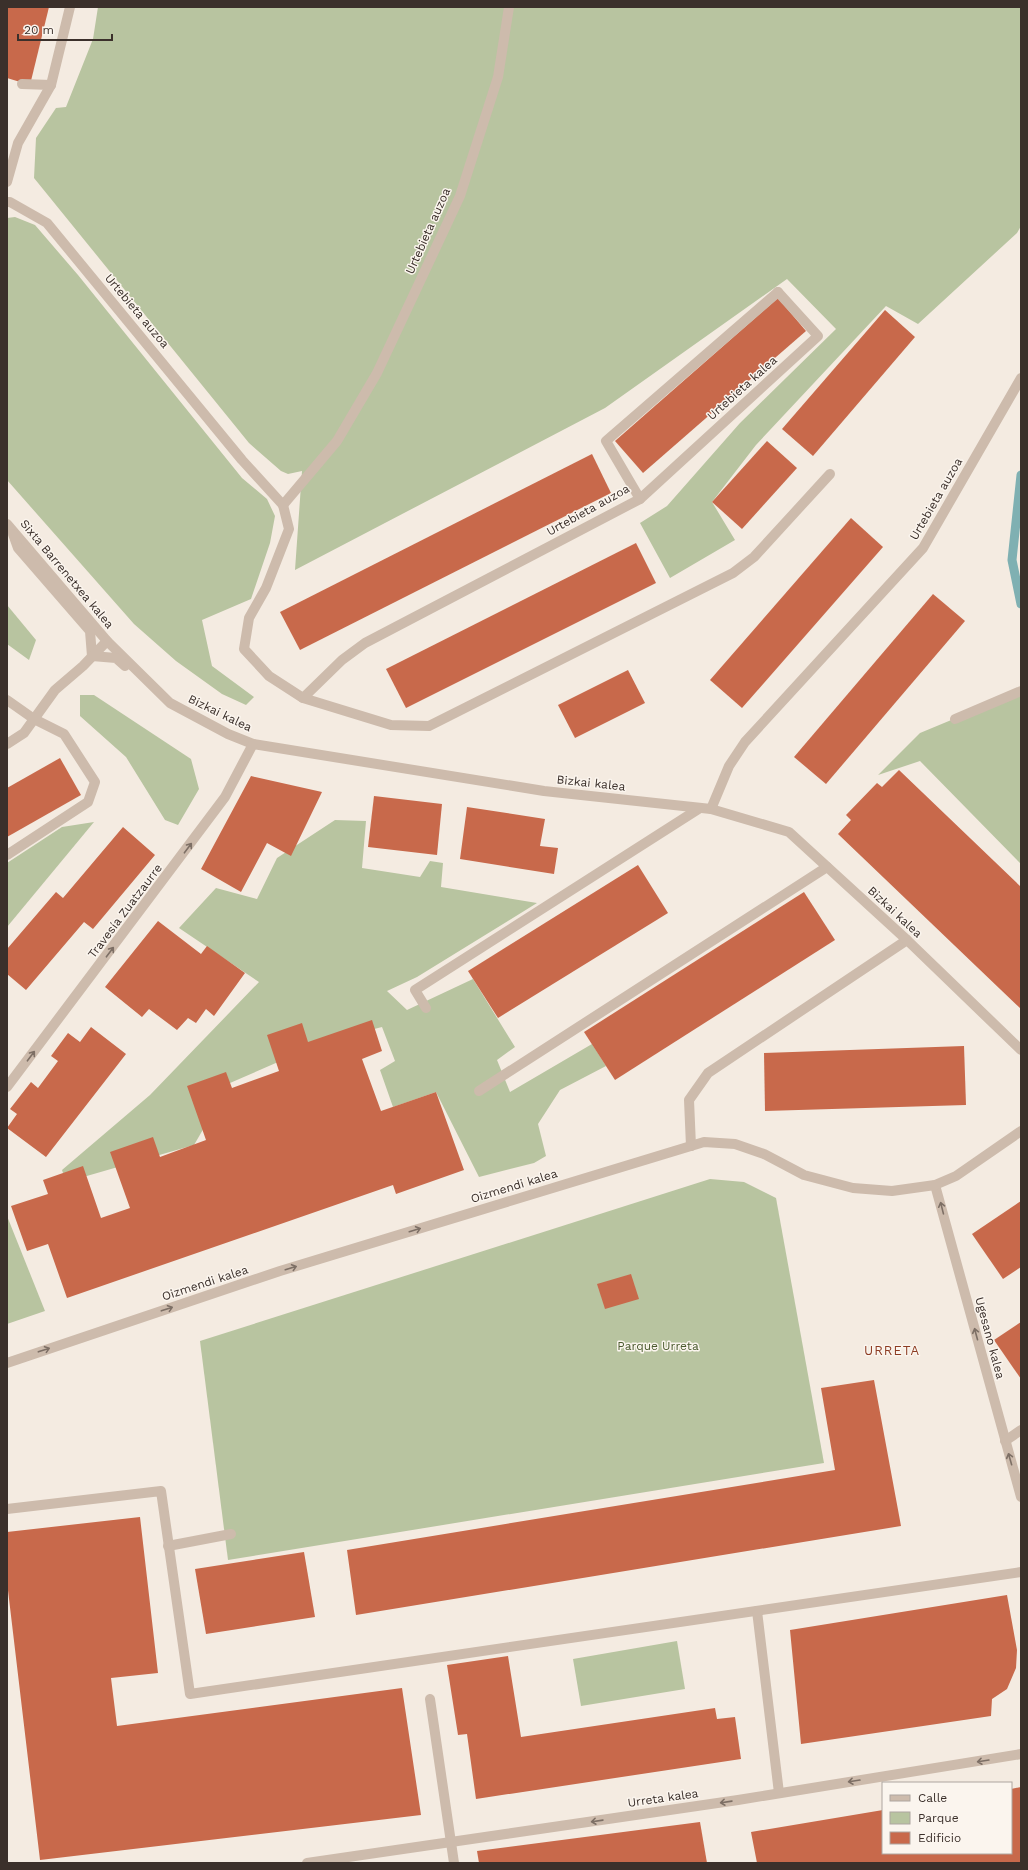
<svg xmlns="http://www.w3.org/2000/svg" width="1028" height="1870" font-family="'Work Sans',sans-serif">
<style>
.green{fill:#b8c4a0}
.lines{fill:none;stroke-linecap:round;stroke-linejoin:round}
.stream{stroke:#7fb0b2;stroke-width:9}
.building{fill:#c8694b}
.service{stroke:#cdbbac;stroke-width:10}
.pedestrian{stroke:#cdbbac;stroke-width:10}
.minor{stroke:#cdbbac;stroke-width:10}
.oneway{stroke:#7d6f65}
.labels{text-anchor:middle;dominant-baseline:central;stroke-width:3;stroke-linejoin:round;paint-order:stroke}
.street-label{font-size:12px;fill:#3b302b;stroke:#fbf5ee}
.park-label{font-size:12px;fill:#4a5a2e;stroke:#fbf5ee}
.neighbourhood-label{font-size:13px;letter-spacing:1px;fill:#8c3b22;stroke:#fbf5ee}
</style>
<rect width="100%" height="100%" fill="#f4ebe1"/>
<!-- green -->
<g class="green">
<path d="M98,7H1021V226L1017,233L918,324L886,306L756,445L712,502L735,540L670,578L640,523L667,506L740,423L836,329L787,279L605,408L295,570L302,471L288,474L281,471L249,443L34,178L36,138L56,108L66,107L93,39Z"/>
<path d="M15,217L35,225L78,275L242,478L267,499L275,516L270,543L251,599L202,620L212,666L254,697L246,705L222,694L176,661L134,624L7,480V218Z"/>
<path d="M7,605L36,640L29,660L7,644Z"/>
<path d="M1021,691V864L920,761L878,775L920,733Z"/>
<path d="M80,695H94L191,759L199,789L178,825L165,820L126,757L80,716Z"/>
<path d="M335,820L366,821L362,868L420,877L430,861L443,863L441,887L537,903L417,977L387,991L407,1010L473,979L515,1047L497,1060L510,1092L592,1044L606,1066L560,1090L538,1124L546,1156L534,1163L479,1177L436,1092L393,1107L380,1070L395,1061L382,1027L324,1042L230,1083L194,1145L66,1182L62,1170L150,1095L259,982L179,928L216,888L257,899L277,858Z"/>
<path d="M94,822L7,927V863L62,827Z"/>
<path d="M710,1179L744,1182L776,1198L824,1463L228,1560L200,1341Z"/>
<path d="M7,1216L45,1311L7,1324Z"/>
<path d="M677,1641L685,1689L581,1706L573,1659Z"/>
</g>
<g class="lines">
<!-- stream -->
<path class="stream" d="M1021,475L1012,560L1021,604"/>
</g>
<!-- building -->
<g class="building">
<path d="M7,7H49L30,85L7,78Z"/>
<path d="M778,298L806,331L643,473L615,441Z"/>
<path d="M885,310L915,337L813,456L782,429Z"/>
<path d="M767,441L797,468L742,529L712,502Z"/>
<path d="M592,454L611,493L300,650L280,612Z"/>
<path d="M851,518L883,547L742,708L710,680Z"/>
<path d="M636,543L656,583L406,708L386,669Z"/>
<path d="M933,594L965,621L826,784L794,757Z"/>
<path d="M628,670L645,703L575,738L558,705Z"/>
<path d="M60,758L81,795L7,837V788Z"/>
<path d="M899,770L1021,887V1009L838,834L851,820L846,815L877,783L882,787Z"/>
<path d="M251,776L322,792L291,856L267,843L241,892L201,869Z"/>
<path d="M374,796L442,804L437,855L368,847Z"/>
<path d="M467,807L545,819L540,846L558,848L554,874L460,859Z"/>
<path d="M123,827L155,855L93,929L84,922L26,990L7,974V949L56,892L63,898Z"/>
<path d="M638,865L668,913L498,1018L468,971Z"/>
<path d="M804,892L835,940L615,1080L584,1032Z"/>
<path d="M158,921L201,954L207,946L245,973L214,1016L206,1009L196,1023L188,1018L177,1030L149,1009L142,1017L105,987Z"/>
<path d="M372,1020L382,1051L362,1059L381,1111L436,1092L464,1170L396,1194L393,1185L67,1298L48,1244L27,1251L11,1206L48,1194L43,1180L83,1166L101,1218L130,1208L110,1152L153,1137L160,1157L206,1140L187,1086L226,1072L232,1088L279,1071L267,1035L302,1023L308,1042Z"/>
<path d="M91,1027L126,1054L46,1157L7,1128L17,1114L10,1109L31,1082L38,1088L58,1061L51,1056L68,1033L80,1042Z"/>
<path d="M964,1046L966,1105L765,1111L764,1053Z"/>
<path d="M1021,1201V1267L1003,1279L972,1234Z"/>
<path d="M631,1274L639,1299L605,1309L597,1284Z"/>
<path d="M1021,1322V1379L994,1340Z"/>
<path d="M874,1380L901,1526L356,1615L347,1550L835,1470L821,1388Z"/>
<path d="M140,1517L158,1673L111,1678L117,1726L402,1688L421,1815L40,1860L7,1582V1532Z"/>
<path d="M304,1552L315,1617L206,1634L195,1569Z"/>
<path d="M1007,1595L1017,1650L1016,1668L1007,1689L992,1699L991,1716L801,1744L790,1630Z"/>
<path d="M508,1656L521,1737L715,1708L717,1719L735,1717L741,1759L476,1799L467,1734L458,1735L447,1665Z"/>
<path d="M1021,1787V1863H757L751,1832L883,1810V1853H1011V1789Z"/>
<path d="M700,1822L707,1863H479L477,1851Z"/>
</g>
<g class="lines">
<!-- service -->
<g class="service">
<path d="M7,202H10L47,223L242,460L283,505L289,529L266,588L249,618L244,649L269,676L303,698L391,725L429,726L733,573L754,557L830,474"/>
<path d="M283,505L337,441L377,373L460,196L498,77L509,7"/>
</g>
<!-- pedestrian -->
<g class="pedestrian">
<path d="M640,499L818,336L778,292"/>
<path d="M426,1008L415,990L700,808"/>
<path d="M479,1091L827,867"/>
<path d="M691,1146L689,1100L708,1073L907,940"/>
<path d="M7,1509L161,1491L190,1694L1021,1572"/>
<path d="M168,1546L231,1534"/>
<path d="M757,1611L779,1793"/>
</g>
<!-- minor -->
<g class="minor">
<path d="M22,84L51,85"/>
<path d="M7,182L18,143L51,85L70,7"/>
<path d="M7,524L107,641L170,703L228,734L253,744L544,791L711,809L789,832L907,940L1021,1050"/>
<path d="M13,534L18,548L90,631L92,656"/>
<path d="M92,656L116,658L125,666"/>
<path d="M303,698L342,660L365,643L640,499L606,441L778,292"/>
<path d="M7,700L34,719L64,734L95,782L88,802L7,855"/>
<path d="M955,719L1021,691"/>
<path d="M7,744L24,733L55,690L83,666L107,641"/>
<path d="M711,809L729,766L745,742L923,548L1021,378"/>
<path d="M7,1087L225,797L253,744"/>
<path d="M935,1185L1021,1497"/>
<path d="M7,1363L280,1271L704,1142L735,1144L764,1154L804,1175L853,1188L892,1191L935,1185L956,1176L1021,1131"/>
<path d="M1005,1441L1021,1430"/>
<path d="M430,1699L454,1863"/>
<path d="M307,1863L738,1800L1021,1754"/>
</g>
</g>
<!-- one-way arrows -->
<defs><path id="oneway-shaft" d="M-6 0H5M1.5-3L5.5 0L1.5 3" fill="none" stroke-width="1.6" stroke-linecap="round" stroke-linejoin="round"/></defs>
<g class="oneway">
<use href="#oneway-shaft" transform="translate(188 848) rotate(-53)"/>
<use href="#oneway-shaft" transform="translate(110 952) rotate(-53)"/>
<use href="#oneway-shaft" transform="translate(31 1056) rotate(-53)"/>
<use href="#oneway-shaft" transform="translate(942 1208) rotate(-104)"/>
<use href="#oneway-shaft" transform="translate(415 1230) rotate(-17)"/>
<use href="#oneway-shaft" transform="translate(291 1268) rotate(-17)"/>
<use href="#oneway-shaft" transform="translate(167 1309) rotate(-18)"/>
<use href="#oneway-shaft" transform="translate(976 1334) rotate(-105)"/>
<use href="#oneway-shaft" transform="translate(44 1350) rotate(-18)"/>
<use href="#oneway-shaft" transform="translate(1010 1459) rotate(-106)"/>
<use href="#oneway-shaft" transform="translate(983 1761) rotate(171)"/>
<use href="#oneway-shaft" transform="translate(854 1781) rotate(171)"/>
<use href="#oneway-shaft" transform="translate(726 1802) rotate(172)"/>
<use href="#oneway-shaft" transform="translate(597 1821) rotate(172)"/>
</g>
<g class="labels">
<!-- street labels -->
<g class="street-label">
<text transform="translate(428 231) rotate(-66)">Urtebieta auzoa</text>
<text transform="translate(137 311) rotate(50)">Urtebieta auzoa</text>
<text transform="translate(742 388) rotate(-42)">Urtebieta kalea</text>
<text transform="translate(936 499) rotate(-60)">Urtebieta auzoa</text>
<text transform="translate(588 510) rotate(-29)">Urtebieta auzoa</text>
<text transform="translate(67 574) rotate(50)">Sixta Barrenetxea kalea</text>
<text transform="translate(220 713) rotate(26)">Bizkai kalea</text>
<text transform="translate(591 783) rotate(6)">Bizkai kalea</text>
<text transform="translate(125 911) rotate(-53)">Travesía Zuatzaurre</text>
<text transform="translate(895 912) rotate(43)">Bizkai kalea</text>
<text transform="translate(514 1186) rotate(-17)">Oizmendi kalea</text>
<text transform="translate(205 1283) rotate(-18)">Oizmendi kalea</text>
<text transform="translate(990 1338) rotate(75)">Ugesano kalea</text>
<text transform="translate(663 1798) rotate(-8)">Urreta kalea</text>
</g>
<!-- park labels -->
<g class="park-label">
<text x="658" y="1346">Parque Urreta</text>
</g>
<!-- neighbourhood labels -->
<g class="neighbourhood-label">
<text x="892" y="1350">URRETA</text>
</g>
</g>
<!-- border -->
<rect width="1028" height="1870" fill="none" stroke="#3b302b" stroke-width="16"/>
<!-- legend -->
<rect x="882" y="1782" width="130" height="72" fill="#fbf5ee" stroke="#aea6a0"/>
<rect x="890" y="1795" width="20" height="6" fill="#cdbbac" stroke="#aea6a0"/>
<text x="918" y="1802" font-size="12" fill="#3b302b">Calle</text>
<rect x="890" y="1812" width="20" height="12" fill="#b8c4a0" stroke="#aea6a0"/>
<text x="918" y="1822" font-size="12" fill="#3b302b">Parque</text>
<rect x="890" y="1832" width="20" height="12" fill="#c8694b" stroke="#aea6a0"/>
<text x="918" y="1842" font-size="12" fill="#3b302b">Edificio</text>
<!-- scale -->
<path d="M18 34v6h94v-6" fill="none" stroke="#3b302b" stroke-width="2"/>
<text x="24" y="34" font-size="12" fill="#3b302b" stroke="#fbf5ee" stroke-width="3" paint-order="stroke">20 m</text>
</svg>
